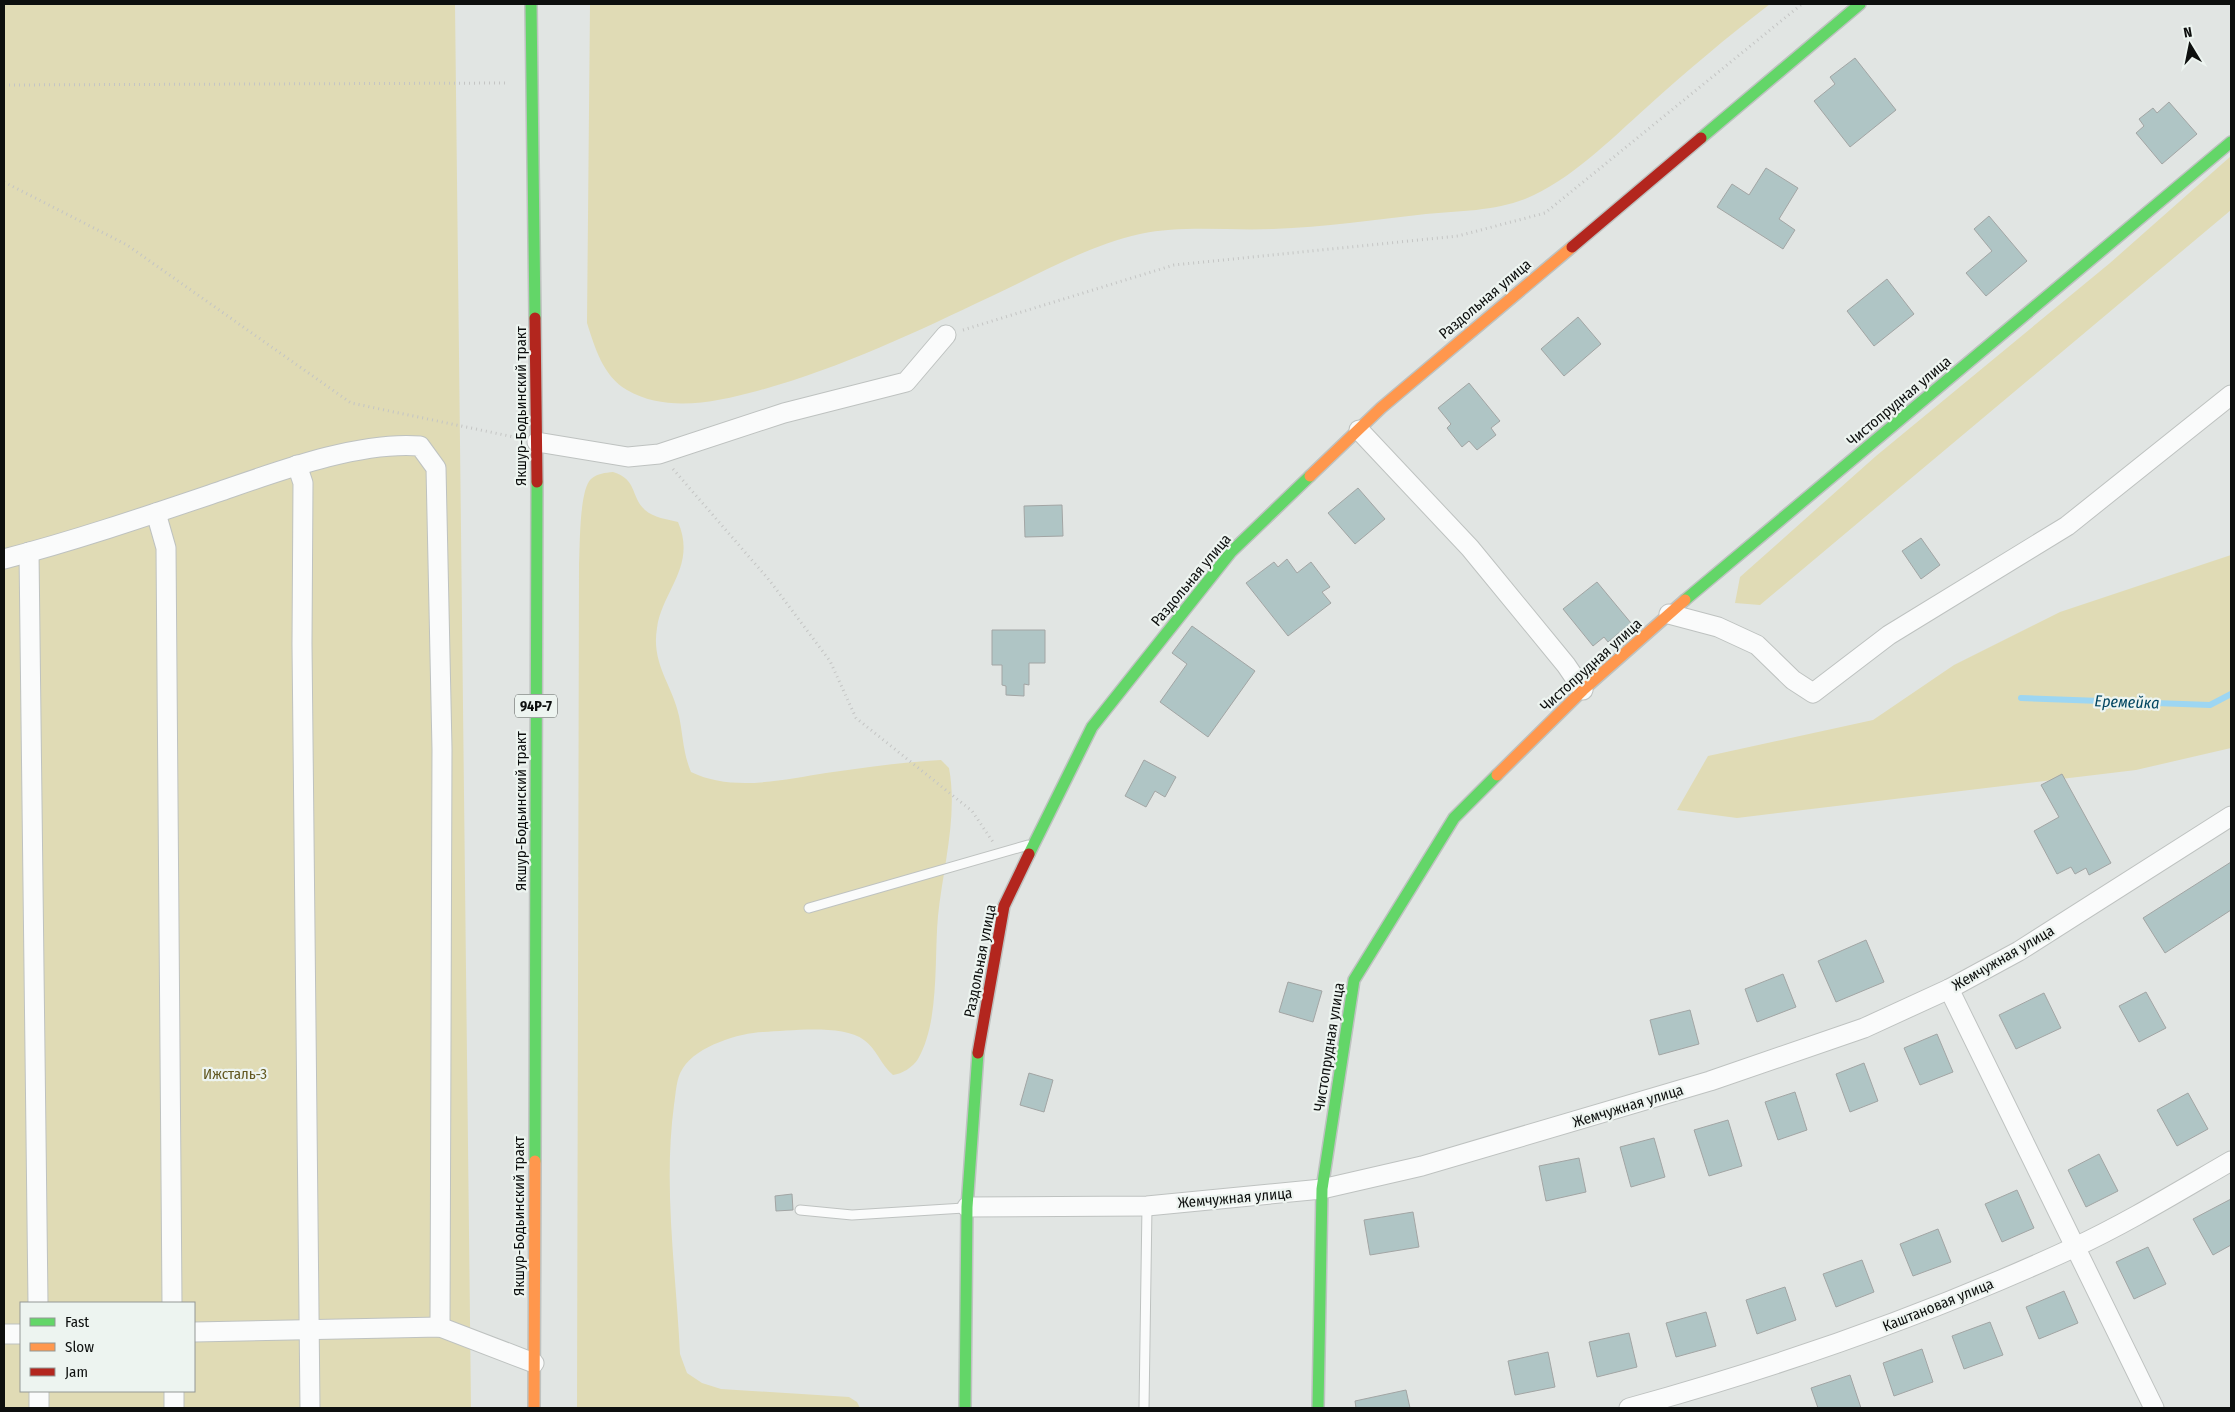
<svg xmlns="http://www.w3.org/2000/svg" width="2235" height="1412" font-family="'Fira Sans Condensed',sans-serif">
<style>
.green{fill:#e0dbb5;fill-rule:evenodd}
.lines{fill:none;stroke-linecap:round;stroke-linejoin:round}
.stream{stroke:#9dd6f2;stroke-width:6}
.building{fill:#afc5c5;stroke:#a2a5a4}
.lane-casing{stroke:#bec2c0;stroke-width:11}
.street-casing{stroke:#bec2c0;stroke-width:21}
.fast-casing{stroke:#bec2c0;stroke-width:14}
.slow-casing{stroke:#bec2c0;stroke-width:14}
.jam-casing{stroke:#bec2c0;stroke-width:14}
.path{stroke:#c4c5c4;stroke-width:3;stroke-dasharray:1 4;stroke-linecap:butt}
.lane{stroke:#fafbfb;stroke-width:9}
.street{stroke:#fafbfb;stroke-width:19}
.fast{stroke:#63d668;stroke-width:11}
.slow{stroke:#ff974d;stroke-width:11}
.jam{stroke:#b3261e;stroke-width:11}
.labels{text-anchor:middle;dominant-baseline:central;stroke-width:4.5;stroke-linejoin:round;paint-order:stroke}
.shield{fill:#edf4f0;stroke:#505452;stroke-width:1}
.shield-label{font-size:14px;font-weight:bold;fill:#0d0f0e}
.street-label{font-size:15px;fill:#0d0f0e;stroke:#edf4f0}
.park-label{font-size:15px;fill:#625820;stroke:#edf4f0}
.water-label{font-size:16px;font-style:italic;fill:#004560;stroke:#edf4f0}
</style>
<rect width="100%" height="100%" fill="#e1e5e3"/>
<!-- green -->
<g class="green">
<path d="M4,4H455L471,1408H4ZM21,1303H194V1391H21Z"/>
<path d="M590,4H1770C1727,37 1687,71 1647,107C1610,140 1571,180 1525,199C1494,211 1459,211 1426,214C1375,220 1324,227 1273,229C1229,231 1183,225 1140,234C1087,246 1041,273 992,296C916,332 839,369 757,391C716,402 667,413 627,390C603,376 595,348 587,323Z"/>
<path d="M2231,156V210L1760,605L1735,603L1740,577L1876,456L2110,263Z"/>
<path d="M613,472C638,480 630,496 645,510C654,518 667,519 678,522C697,566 662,591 657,628C651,664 672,684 679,716C683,735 683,753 691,772C732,792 782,780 826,773C864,768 902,762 941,760L949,768C958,816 943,868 938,916C934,958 940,1021 918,1059C913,1067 902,1074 893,1075C881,1065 876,1048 864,1040C842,1024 790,1031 763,1032C739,1033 697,1046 683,1068C676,1078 676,1093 674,1105C663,1187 676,1271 680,1354L687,1373L702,1383L721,1389L849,1397L857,1402L860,1408H577L579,566C580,548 579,490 591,479C598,473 605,473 613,472Z"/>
<path d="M2231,555V748L2136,770L1737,818L1677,810L1708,756L1873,720L1954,665L2060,612Z"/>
</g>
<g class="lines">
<!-- stream -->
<path class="stream" d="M2021,698L2210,705L2231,694"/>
</g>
<!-- building -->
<g class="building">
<path d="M1855,58L1896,110L1850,147L1814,101L1835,84L1830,77Z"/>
<path d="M2169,102L2197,134L2162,164L2136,133L2144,126L2139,119L2153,108L2157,113Z"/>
<path d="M1766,168L1798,188L1779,219L1795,230L1783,249L1717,207L1732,184L1749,195Z"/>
<path d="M1989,216L2027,261L1986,296L1966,273L1992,251L1974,229Z"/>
<path d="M1887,279L1914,314L1874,346L1847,311Z"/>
<path d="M1578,317L1601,344L1564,376L1541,349Z"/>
<path d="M1469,383L1500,421L1491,428L1496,435L1477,450L1469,441L1462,447L1447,428L1451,424L1438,408Z"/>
<path d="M1358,488L1385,519L1355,544L1328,513Z"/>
<path d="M1062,505L1063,536L1025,537L1024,506Z"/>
<path d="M1921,538L1940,565L1921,579L1902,551Z"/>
<path d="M1287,559L1297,573L1311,562L1330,587L1322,592L1331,603L1288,636L1246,583L1274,562L1278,567Z"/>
<path d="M1597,582L1631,623L1608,642L1604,637L1593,646L1563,609Z"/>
<path d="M1192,626L1255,671L1208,737L1160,702L1187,664L1172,653Z"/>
<path d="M992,630H1045V663H1029V685L1024,684V696L1006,695V686L1002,685V665H992Z"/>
<path d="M1144,760L1176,777L1165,797L1155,791L1146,807L1125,796Z"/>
<path d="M2062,774L2111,863L2089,875L2086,868L2075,874L2071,867L2057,874L2034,831L2059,817L2041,785Z"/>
<path d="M2231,862V910L2165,953L2143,918Z"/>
<path d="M1866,940L1884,982L1836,1002L1818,961Z"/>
<path d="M1783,974L1796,1007L1757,1022L1745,989Z"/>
<path d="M1288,982L1322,991L1313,1022L1279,1012Z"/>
<path d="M2146,992L2166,1028L2139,1042L2119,1006Z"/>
<path d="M2044,993L2061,1028L2016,1049L1999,1015Z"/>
<path d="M1690,1010L1699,1044L1659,1055L1650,1020Z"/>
<path d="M1937,1034L1953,1072L1920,1085L1904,1048Z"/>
<path d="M1864,1063L1878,1101L1850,1112L1836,1074Z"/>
<path d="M1029,1073L1053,1080L1044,1112L1020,1105Z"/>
<path d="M1795,1092L1807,1130L1778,1140L1765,1102Z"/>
<path d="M2188,1093L2208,1129L2177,1146L2157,1110Z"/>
<path d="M1728,1120L1742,1166L1709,1176L1694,1130Z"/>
<path d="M1654,1138L1665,1177L1631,1187L1620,1147Z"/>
<path d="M2099,1154L2118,1191L2086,1207L2068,1170Z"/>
<path d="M1579,1158L1586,1192L1546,1201L1539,1166Z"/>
<path d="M2017,1190L2034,1228L2002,1242L1985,1204Z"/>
<path d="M792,1194L793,1210L776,1211L775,1196Z"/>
<path d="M2231,1199V1245L2213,1255L2193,1219Z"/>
<path d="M1413,1212L1419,1247L1370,1255L1364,1220Z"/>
<path d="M1938,1229L1951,1262L1913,1276L1900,1244Z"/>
<path d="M2148,1247L2166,1284L2134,1299L2116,1262Z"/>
<path d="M1862,1260L1874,1292L1836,1307L1823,1274Z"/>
<path d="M1785,1287L1796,1320L1757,1334L1746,1300Z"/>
<path d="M2064,1291L2078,1323L2039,1339L2026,1307Z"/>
<path d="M1706,1312L1716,1346L1676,1357L1666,1323Z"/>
<path d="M1990,1322L2003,1355L1964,1369L1952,1336Z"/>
<path d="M1629,1333L1637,1367L1597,1377L1589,1342Z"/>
<path d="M1922,1349L1933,1382L1894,1396L1883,1363Z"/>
<path d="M1548,1352L1555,1387L1515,1395L1508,1361Z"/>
<path d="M1850,1375L1861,1408H1818L1811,1388Z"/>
<path d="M1406,1390L1410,1408H1356L1355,1401Z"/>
</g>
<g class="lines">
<!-- lane casing -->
<g class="lane-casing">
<g id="lane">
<path d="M809,908L1028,845"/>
<path d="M800,1210L852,1215L964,1208"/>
<path d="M1144,1408L1147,1206"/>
</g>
</g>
<!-- street casing -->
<g class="street-casing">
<g id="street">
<path d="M1359,430L1470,548L1566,665L1583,690"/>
<path d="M537,442L628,457L659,454L784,413L906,382L946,335"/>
<path d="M297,465L303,483L302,644L310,1408"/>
<path d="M156,513L166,548L172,1303"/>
<path d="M29,552L38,1303"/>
<path d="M4,559C77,540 150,515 221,491C279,471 359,441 420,446L436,468L442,749L440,1327"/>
<path d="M1669,614L1718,627L1757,645L1793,680L1813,693L1889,635L2067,526L2231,395"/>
<path d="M1949,989L2154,1408"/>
<path d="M967,1207L1147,1206L1322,1189L1422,1166L1710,1081L1864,1028L1949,989L2019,951L2231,816"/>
<path d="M194,1332L440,1327L534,1363"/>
<path d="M4,1334H21"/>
<path d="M39,1391V1408"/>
<path d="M174,1391V1408"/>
<path d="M1629,1408C1781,1366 1930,1314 2073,1248C2127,1223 2179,1191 2231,1161"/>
</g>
</g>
<!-- fast casing -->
<g class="fast-casing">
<g id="fast">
<path d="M531,4L535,318"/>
<path d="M1701,138L1860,4"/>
<path d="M1685,600L2231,142"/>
<path d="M1029,854L1092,727L1231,552L1310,476"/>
<path d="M535,1161L537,482"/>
<path d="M965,1408L967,1207L978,1053"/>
<path d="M1318,1408L1322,1189L1354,980L1454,818L1497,775"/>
</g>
</g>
<!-- slow casing -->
<g class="slow-casing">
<g id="slow">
<path d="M1310,476L1381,408L1572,247"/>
<path d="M1497,775L1583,690L1685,600"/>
<path d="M534,1408L535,1161"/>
</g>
</g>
<!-- jam casing -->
<g class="jam-casing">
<g id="jam">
<path d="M1572,247L1701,138"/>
<path d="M535,318L537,482"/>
<path d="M978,1053L1004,906L1029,854"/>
</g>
</g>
<!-- path -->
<g class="path">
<path d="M4,85L509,83"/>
<path d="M4,182L127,245L351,403L514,437"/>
<path d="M963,330L1174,265L1458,236L1545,213L1802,4"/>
<path d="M673,469L770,581L830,661L856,718L972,811L993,842"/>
</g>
<!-- lane -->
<use href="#lane" class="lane"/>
<!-- street -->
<use href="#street" class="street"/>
<!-- fast -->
<use href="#fast" class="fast"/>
<!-- slow -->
<use href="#slow" class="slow"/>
<!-- jam -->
<use href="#jam" class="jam"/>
</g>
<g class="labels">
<!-- shield labels -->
<rect class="shield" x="515" y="694.5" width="42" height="23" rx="4"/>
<g class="shield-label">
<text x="536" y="706">94Р-7</text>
</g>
<!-- street labels -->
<g class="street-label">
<text transform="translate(1485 299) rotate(-40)">Раздольная улица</text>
<text transform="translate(1899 401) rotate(-40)">Чистопрудная улица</text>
<text transform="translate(521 406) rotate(-90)">Якшур-Бодьинский тракт</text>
<text transform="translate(1191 580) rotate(-50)">Раздольная улица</text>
<text transform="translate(1591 665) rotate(-42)">Чистопрудная улица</text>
<text transform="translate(521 811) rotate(-90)">Якшур-Бодьинский тракт</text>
<text transform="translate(2003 958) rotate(-30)">Жемчужная улица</text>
<text transform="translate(980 961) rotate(-79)">Раздольная улица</text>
<text transform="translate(1329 1047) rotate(-81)">Чистопрудная улица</text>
<text transform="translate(1628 1106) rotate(-17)">Жемчужная улица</text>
<text transform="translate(1235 1198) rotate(-5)">Жемчужная улица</text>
<text transform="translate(519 1216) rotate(-90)">Якшур-Бодьинский тракт</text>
<text transform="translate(1938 1305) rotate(-22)">Каштановая улица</text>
</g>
<!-- park labels -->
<g class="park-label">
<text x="235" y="1074">Ижсталь-3</text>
</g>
<!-- water labels -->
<g class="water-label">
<text transform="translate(2127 702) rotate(2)">Еремейка</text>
</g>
</g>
<!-- border -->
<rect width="2235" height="1412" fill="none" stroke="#0d0f0e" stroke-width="10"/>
<!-- legend -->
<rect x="20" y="1302" width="175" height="90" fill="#edf4f0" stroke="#939896"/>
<rect x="30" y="1318" width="25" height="8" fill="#63d668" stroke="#939896"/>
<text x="65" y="1327" font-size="15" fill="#0d0f0e">Fast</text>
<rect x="30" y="1343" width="25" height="8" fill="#ff974d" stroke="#939896"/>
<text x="65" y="1352" font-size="15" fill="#0d0f0e">Slow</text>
<rect x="30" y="1368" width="25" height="8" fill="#b3261e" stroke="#939896"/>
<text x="65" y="1377" font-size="15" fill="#0d0f0e">Jam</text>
<!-- north arrow -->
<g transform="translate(2190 45) rotate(350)" stroke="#edf4f0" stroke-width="4" paint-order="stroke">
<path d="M0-4L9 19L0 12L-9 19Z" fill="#0d0f0e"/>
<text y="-8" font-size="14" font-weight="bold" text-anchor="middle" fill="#0d0f0e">N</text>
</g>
</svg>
